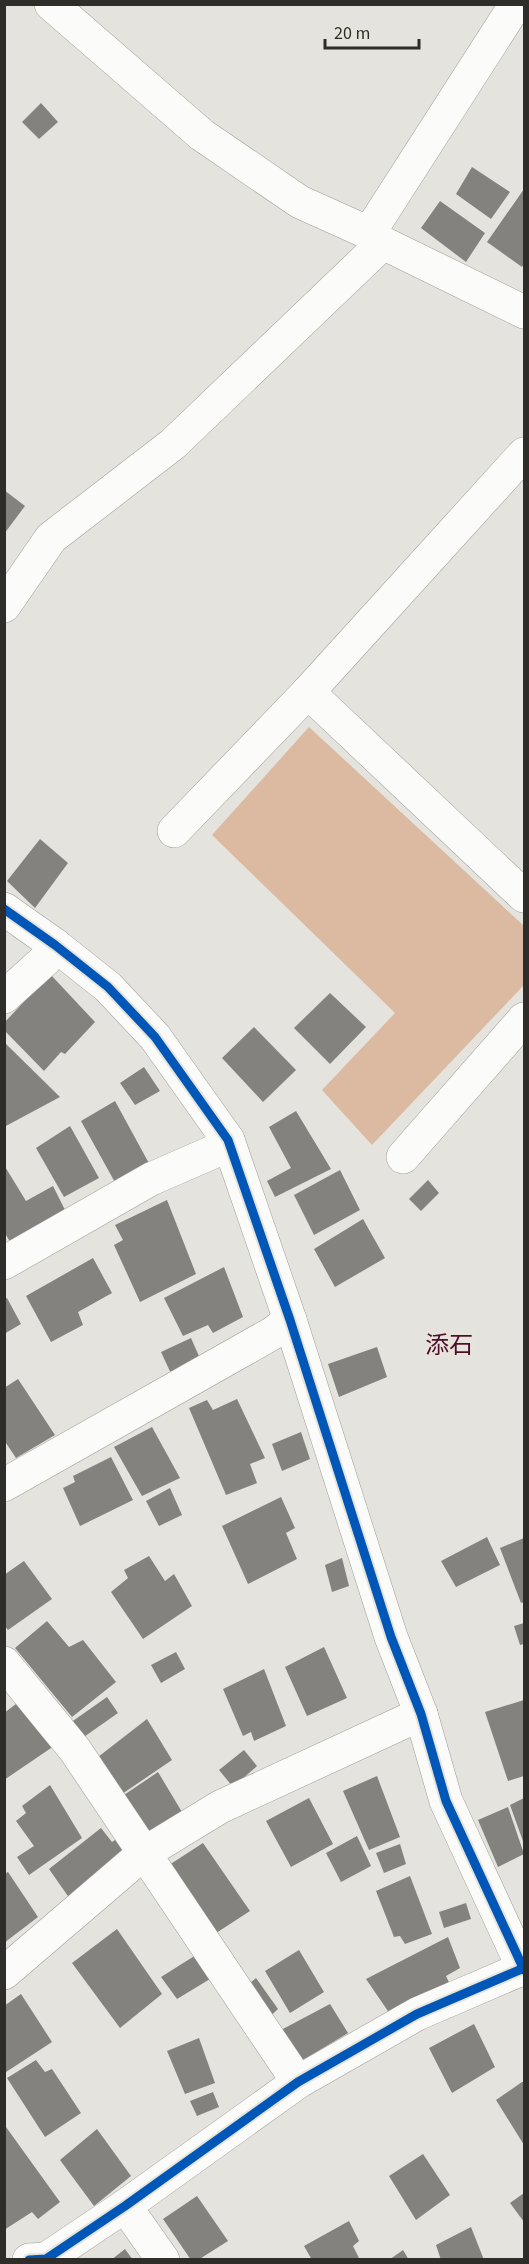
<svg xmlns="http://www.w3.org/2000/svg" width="529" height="2264" font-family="'Source Sans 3','Noto Sans JP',sans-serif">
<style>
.forest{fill:#dbbaa1}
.building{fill:#84827f}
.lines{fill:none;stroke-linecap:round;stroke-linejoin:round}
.street-casing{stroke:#9f9e9a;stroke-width:34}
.secondary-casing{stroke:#9f9e9a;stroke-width:34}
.street{stroke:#fbfbfa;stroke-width:33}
.secondary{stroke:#fbfbfa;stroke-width:33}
.cycleway-casing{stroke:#e7e5db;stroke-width:13}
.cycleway{stroke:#0057b8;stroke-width:9}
.labels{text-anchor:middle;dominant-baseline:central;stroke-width:6;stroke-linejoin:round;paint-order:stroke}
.quarter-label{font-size:24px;fill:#4e0d2e;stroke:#e7e5db}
</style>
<rect width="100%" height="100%" fill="#e4e3de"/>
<!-- forest -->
<path class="forest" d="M309,727L524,926V985L372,1145L322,1090L395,1013L212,835Z"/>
<!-- building -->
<g class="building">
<path d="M41,103L58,122L39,139L22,122Z"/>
<path d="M472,167L510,192L491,219L456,194Z"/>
<path d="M524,189V263L522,267L487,242Z"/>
<path d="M440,201L485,233L466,262L421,228Z"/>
<path d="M4,490L25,506L4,534Z"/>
<path d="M40,839L68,863L35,908L7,881Z"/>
<path d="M50,974L95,1022L65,1054L61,1052L44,1071L4,1030V1023Z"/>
<path d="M330,993L366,1027L330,1064L294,1028Z"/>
<path d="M254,1027L296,1070L263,1102L222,1058Z"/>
<path d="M4,1042L60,1097L4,1127Z"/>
<path d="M144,1067L160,1091L135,1105L120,1083Z"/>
<path d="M115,1101L151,1167L117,1186L81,1121Z"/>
<path d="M296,1111L331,1169L275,1197L267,1181L291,1168L269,1127Z"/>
<path d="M70,1126L99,1178L64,1197L36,1148Z"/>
<path d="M4,1165L26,1201L53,1186L66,1212L11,1243L4,1232Z"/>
<path d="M340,1170L360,1210L314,1235L294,1195Z"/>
<path d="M428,1180L439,1193L421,1211L409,1199Z"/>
<path d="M167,1200L196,1274L140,1302L114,1245L123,1240L115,1225Z"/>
<path d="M363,1219L385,1258L335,1287L314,1249Z"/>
<path d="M93,1258L112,1293L78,1312L83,1325L51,1342L26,1296Z"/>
<path d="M224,1267L243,1317L213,1333L208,1325L183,1336L164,1298Z"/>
<path d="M7,1298L21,1324L4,1334V1300Z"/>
<path d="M191,1338L202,1363L174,1380L161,1352Z"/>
<path d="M377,1347L387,1377L339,1397L328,1364Z"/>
<path d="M18,1379L55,1435L16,1458L4,1440V1388Z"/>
<path d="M237,1399L265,1458L250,1464L257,1483L226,1495L189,1408L207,1400L213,1410Z"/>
<path d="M152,1427L180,1478L142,1496L114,1447Z"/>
<path d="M301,1432L310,1459L282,1471L272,1444Z"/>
<path d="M111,1457L133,1500L80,1526L63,1488L75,1482L73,1476Z"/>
<path d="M170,1488L182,1515L159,1526L146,1501Z"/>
<path d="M281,1497L295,1528L286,1533L297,1559L248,1584L222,1526Z"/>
<path d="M487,1537L500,1565L456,1587L441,1561Z"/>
<path d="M524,1538V1602L521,1603L500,1548Z"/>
<path d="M149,1556L165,1581L174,1574L192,1606L143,1639L111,1592L128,1578L124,1570Z"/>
<path d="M342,1558L349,1586L332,1592L325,1565Z"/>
<path d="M24,1561L52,1599L8,1630L4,1625V1575Z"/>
<path d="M47,1621L69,1647L83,1640L116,1682L72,1717L15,1648Z"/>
<path d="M524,1623V1644L520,1645L514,1626Z"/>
<path d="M324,1647L347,1698L307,1716L285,1667Z"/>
<path d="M176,1652L185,1669L161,1683L151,1665Z"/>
<path d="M264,1669L286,1726L254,1741L251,1732L243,1736L223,1689Z"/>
<path d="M107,1697L118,1713L81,1739L70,1723Z"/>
<path d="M524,1700V1776L508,1781L485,1712Z"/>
<path d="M20,1701L54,1746L4,1780V1713Z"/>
<path d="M147,1719L172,1760L122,1794L98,1757Z"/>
<path d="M244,1750L257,1766L233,1787L219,1770Z"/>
<path d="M158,1772L182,1812L150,1833L124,1795Z"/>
<path d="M377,1776L400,1837L369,1850L343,1791Z"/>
<path d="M50,1785L82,1838L29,1875L17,1857L34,1846L16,1821L26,1813L22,1806Z"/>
<path d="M309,1798L333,1844L291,1867L266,1821Z"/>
<path d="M524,1798V1844L510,1805Z"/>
<path d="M508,1807L524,1854L498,1867L478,1820Z"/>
<path d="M101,1828L112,1842L121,1836L132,1852L70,1899L49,1869Z"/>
<path d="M357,1836L371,1866L341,1882L326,1853Z"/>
<path d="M203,1843L250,1911L210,1937L166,1867Z"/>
<path d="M400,1844L406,1864L384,1873L376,1853Z"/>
<path d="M8,1872L38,1917L4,1943V1874Z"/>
<path d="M410,1876L432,1934L405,1944L400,1936L394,1937L376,1891Z"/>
<path d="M466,1903L471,1919L444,1928L439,1912Z"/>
<path d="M117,1929L162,1994L120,2028L72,1963Z"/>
<path d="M448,1937L460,1968L446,1976L452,1989L392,2017L366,1979Z"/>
<path d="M299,1950L324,1992L290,2013L265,1971Z"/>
<path d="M196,1955L210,1979L177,1999L161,1977Z"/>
<path d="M256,1978L278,2009L265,2021L243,1989Z"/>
<path d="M21,1994L52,2042L6,2072L4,2006Z"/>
<path d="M330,2004L348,2033L298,2063L281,2030Z"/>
<path d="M474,2024L495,2067L452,2093L429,2048Z"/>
<path d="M199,2038L215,2083L185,2094L167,2051Z"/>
<path d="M36,2060L45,2072L52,2069L81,2113L45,2137L7,2078Z"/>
<path d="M522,2082H524V2145L496,2100Z"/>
<path d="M213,2092L219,2107L197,2116L190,2101Z"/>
<path d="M6,2127L60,2202L38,2219L32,2212L4,2230V2128Z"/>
<path d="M97,2129L131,2176L94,2206L60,2160Z"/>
<path d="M423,2154L450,2195L416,2220L389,2176Z"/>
<path d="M524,2193V2222L510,2203Z"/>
<path d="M197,2196L228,2241L198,2260H191L163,2219Z"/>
<path d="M349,2221L359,2241L353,2246L360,2260H312L304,2246Z"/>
<path d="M471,2227L484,2260H441L436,2245Z"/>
<path d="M125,2249L133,2260H111Z"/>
<path d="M403,2250L409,2260H389Z"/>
</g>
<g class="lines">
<!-- street casing -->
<g class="street-casing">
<g id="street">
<path d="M369,233L516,4"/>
<path d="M4,606L51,538L173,444L383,243"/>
<path d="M4,997L45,960L55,945"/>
<path d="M4,1263L151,1179L213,1152L228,1140"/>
<path d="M4,1485L273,1333L290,1320"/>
<path d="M4,1663L75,1750L298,2082"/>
<path d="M4,1973L143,1854L220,1807L421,1714"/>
<path d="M125,2206L163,2260"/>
<path d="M29,2260L46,2259L125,2206L298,2082L417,2014L524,1968"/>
</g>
</g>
<!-- secondary casing -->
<g class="secondary-casing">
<g id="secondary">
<path d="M51,4L202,135L300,202L369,233L383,243L524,312"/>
<path d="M308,692L524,896"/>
<path d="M174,831L308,692L524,454"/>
<path d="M4,909L55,945L108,987L155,1037L228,1140L290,1320L391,1637L421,1714L446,1801L524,1970"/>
<path d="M403,1157L524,1019"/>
</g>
</g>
<!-- street -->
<use href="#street" class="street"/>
<!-- secondary -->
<use href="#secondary" class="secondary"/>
<!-- cycleway casing -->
<g class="cycleway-casing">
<g id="cycleway">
<path d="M4,909L55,945L108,987L155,1037L228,1140L290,1320L391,1637L421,1714L446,1801L524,1970"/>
<path d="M29,2260L46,2259L125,2206L298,2082L417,2014L524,1968"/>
</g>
</g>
<!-- cycleway -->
<use href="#cycleway" class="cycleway"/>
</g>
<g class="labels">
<!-- quarter labels -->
<g class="quarter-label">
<text x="449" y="1345">添石</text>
</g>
</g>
<!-- border -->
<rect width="529" height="2264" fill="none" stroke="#2e2d29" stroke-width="12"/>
<!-- scale -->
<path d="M325 39v9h94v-9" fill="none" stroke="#2e2d29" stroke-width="3"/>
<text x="334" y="39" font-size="18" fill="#2e2d29" stroke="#e7e5db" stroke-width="4.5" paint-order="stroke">20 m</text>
</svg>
